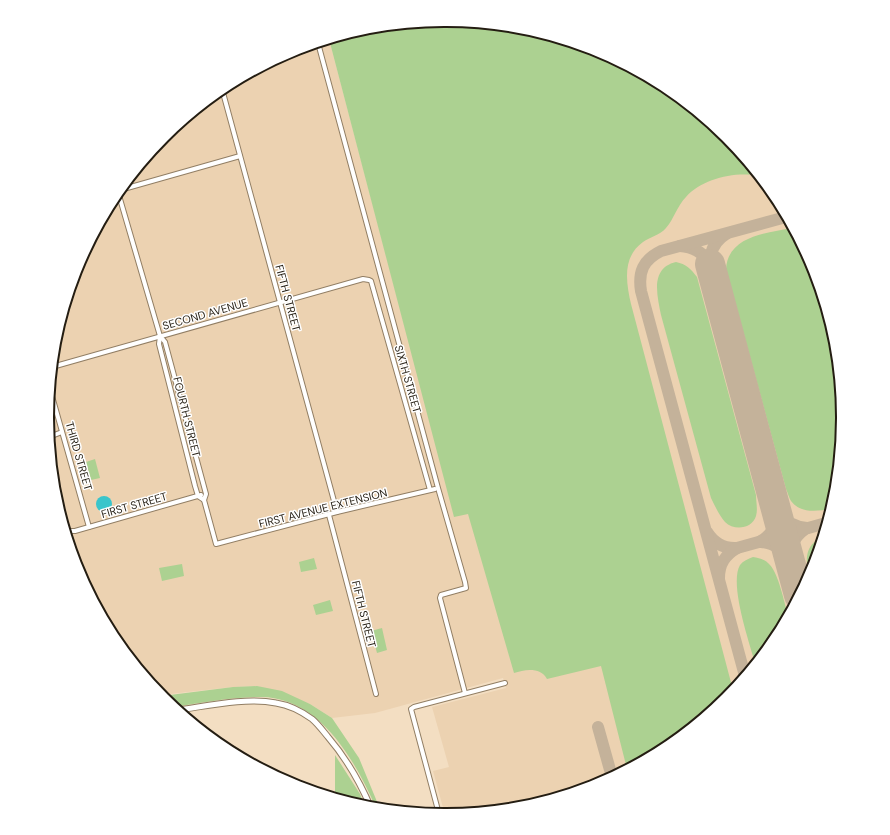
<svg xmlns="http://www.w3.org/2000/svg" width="890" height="835" font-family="'DM Sans',sans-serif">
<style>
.built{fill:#ecd2b1}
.green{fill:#acd191}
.water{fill:#3ac5cb}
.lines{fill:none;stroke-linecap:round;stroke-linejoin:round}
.taxiway{stroke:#c4b29a;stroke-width:12}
.runway{stroke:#c4b29a;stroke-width:30}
.minor-casing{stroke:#917e64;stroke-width:6}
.tertiary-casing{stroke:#917e64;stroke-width:7}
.minor{stroke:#fff;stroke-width:4}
.tertiary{stroke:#fff;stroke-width:5}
.labels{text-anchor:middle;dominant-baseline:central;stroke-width:3;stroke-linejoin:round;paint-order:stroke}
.street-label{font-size:11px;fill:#241d12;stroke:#fff}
.rim{fill:none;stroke:#241d12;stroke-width:2}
</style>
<rect width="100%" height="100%" fill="#f3dec2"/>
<!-- built -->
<path class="built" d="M445,20L523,28L726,137L776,197L812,266L835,340L842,418L835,495L812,570L775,639L726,699L666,748L597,785L522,807L445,815L433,771L449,767L432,707L506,688L503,678L375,713L332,718L310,704L257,686L233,687L161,695L114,638L78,569L55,495L48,417L55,340L78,265L115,196L164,136L224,87L293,50L329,39L455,517L368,28Z"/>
<!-- green -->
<g class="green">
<path d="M445,20L523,28L597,50L666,87L726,137L759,176C735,171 702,179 686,197C677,206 674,219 666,228C660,235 650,237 643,242C622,257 626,282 631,304L733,690L726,699L666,748L627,769L601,666L547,679C541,667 525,669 514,673L468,514L454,517L329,39L368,28Z"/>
<path d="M792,228L812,266L835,340L842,418L835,495L831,509C817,511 801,514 791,501C789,498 788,493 786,489L726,269C728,236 766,233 792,228Z"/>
<path d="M676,262C686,264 691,269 697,277L756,495C756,502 758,509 756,516C752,529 734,531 725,522C719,515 715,506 711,498L661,315C657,295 650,268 676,262Z"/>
<path d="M95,459L100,478L91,480L86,462Z"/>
<path d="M822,536L812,570L809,576C805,557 805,547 822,536Z"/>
<path d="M753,557C760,558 766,560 770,565C779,575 784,602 788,615L775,639L755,663C749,641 729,584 740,565C743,561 748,559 753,557Z"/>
<path d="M314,558L317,569L301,572L299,562Z"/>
<path d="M182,564L184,576L162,581L159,568Z"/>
<path d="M330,600L333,611L316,615L313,605Z"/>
<path d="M382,628L387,650L377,653L371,631Z"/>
<path d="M257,686L282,691L310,704L332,718L359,758L380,809L376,808C355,760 319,696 259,697C231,697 202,703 174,707L162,696L233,687Z"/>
<path d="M335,755L360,794L365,807L335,797Z"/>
</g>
<!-- water -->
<circle class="water" cx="104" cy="504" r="8"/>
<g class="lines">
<!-- taxiway -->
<g class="taxiway">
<path d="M680,246C693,247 704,253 710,264"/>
<path d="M710,264C710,251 714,241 726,234"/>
<path d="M775,509C783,520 793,527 807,528"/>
<path d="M707,532C714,543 724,549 737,548"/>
<path d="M761,541C773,534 778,522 775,509"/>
<path d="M761,542C774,543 784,550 790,562"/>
<path d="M790,562C790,548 793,538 804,530"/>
<path d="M719,578C719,564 725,555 737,548L826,523"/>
<path d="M745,676L641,291C638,272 643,260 661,251L786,217"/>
<path d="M598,727L612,777"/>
</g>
<!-- runway -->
<path class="runway" d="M710,264L799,595"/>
<!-- minor casing -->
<g class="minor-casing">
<g id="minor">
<path d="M318,43L438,488L465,582L466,588L441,595L440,598L465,693"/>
<path d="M222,89L337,512"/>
<path d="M120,190L240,156"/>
<path d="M118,192L160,336L165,342L206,494L204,500L216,544L337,512L435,489"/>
<path d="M160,336L159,344L195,486L198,496L204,500"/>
<path d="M52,367L363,279L369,280L371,281L430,490"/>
<path d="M50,389L89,527"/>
<path d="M49,437L62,432"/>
<path d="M329,515L376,694"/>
<path d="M66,531H75L201,495"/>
<path d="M439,814L411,709L414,707L505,683"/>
</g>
</g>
<!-- tertiary casing -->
<g class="tertiary-casing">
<path id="tertiary" d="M178,710C207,706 246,697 276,703C289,705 301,711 312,719C318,724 323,731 328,737C346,758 360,782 371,808"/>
</g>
<!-- minor -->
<use href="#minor" class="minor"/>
<!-- tertiary -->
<use href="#tertiary" class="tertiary"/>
</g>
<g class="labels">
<!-- street labels -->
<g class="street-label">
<text transform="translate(288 298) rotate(75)">FIFTH STREET</text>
<text transform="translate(205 314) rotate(-16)">SECOND AVENUE</text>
<text transform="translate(408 379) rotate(74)">SIXTH STREET</text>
<text transform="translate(187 417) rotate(76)">FOURTH STREET</text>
<text transform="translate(79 456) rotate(74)">THIRD STREET</text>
<text transform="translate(134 505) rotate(-16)">FIRST STREET</text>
<text transform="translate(323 508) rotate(-14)">FIRST AVENUE EXTENSION</text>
<text transform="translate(364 614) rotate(76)">FIFTH STREET</text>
</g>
</g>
<!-- crop -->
<path d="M0 0H890V835H0ZM444 27H446A390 390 0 0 1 836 417V418A390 390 0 0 1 446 808H444A390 390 0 0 1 54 418V417A390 390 0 0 1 444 27Z" fill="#fff" fill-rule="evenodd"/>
<path class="rim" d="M444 27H446A390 390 0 0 1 836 417V418A390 390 0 0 1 446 808H444A390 390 0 0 1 54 418V417A390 390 0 0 1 444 27Z"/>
</svg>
